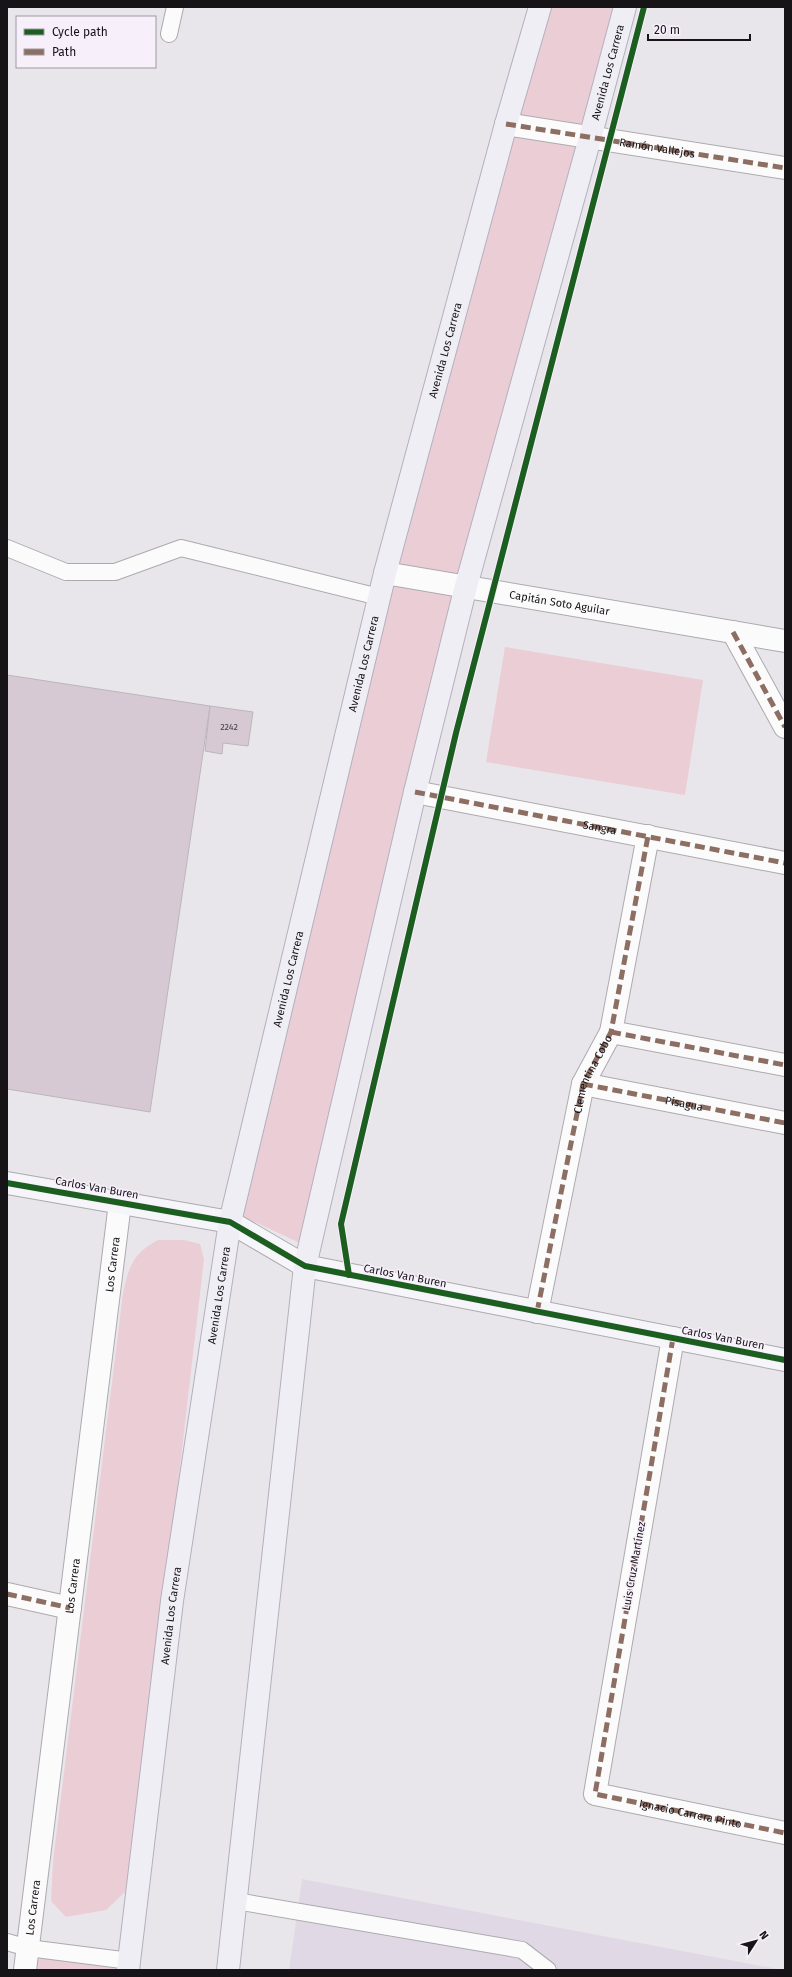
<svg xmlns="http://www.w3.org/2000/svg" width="792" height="1977" font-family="'Fira Sans',sans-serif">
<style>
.built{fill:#e0d9e5}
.green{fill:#ebcdd5}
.building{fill:#d7c9d4;stroke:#bab7bb}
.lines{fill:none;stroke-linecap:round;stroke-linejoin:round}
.lane-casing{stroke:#acaaae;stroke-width:18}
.street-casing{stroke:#acaaae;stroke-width:24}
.secondary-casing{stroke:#acaaae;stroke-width:24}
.primary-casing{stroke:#b3b0be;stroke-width:24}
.lane{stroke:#fcfbfc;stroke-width:16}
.street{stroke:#fcfbfc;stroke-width:22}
.secondary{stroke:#f6f5f9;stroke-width:22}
.primary{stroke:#f0eef5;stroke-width:22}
.quiet{stroke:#8d6e63;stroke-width:5;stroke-dasharray:10 5;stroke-linecap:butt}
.cycleway-casing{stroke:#f7f0fb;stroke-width:8}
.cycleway{stroke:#1b5e20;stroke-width:6}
.labels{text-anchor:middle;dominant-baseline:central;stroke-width:3;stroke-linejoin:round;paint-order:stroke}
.number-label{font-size:9px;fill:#474147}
.street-label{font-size:11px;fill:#171418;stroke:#f7f0fb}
</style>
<rect width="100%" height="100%" fill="#e9e6eb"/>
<!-- built -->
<path class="built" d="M302,1879L783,1970H289Z"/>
<!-- green -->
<g class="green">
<path d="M551,7H614L302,1244L242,1216L389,599L515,127Z"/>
<path d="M505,647L703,680L685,795L486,762Z"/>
<path d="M158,1240H184L200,1244L204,1259L138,1830L125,1892L106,1910L66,1917L51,1901L53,1862L123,1293C129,1266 133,1253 158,1240Z"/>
<path d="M56,1952L104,1958L115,1967L114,1970H36L38,1960Z"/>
</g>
<!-- building -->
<g class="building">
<path d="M7,675L210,706L150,1112L7,1089Z"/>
<path d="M210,706L253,712L248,746L223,743L222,754L205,751Z"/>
</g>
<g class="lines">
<!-- lane casing -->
<g class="lane-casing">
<g id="lane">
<path d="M169,34L175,7"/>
<path d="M7,548L66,572H115L181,548L379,597"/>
<path d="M236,1901L522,1950L548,1970"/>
<path d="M7,1942L28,1948L130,1961"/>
</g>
</g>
<!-- street casing -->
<g class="street-casing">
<g id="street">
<path id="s1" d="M506,124L785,168"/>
<path id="s2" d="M385,573L785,641"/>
<path d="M733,632L785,727"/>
<path d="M415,792L785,863"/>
<path d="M611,1032L785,1065"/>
<path id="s3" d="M583,1084L785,1123"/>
<path d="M537,1312L583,1084L611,1032L648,836"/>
<path id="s4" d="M673,1338L595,1794L785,1833"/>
<path d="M7,1594L70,1608"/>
<path id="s5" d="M25,1970L120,1203"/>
</g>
</g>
<!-- secondary casing -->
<g class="secondary-casing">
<path id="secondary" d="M7,1183L230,1222L305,1266L785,1360"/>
</g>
<!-- primary casing -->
<g class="primary-casing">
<g id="primary">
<path id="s6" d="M128,1970L172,1601L230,1222L385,573L506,124L540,7"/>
<path id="s7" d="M228,1970L305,1266L415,792L466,586L590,138L625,7"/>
</g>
</g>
<!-- lane -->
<use href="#lane" class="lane"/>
<!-- street -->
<use href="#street" class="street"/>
<!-- secondary -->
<use href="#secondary" class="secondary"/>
<!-- primary -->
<use href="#primary" class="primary"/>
<!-- quiet -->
<g class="quiet">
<path d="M506,124L785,168"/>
<path d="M733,632L785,727"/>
<path id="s8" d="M415,792L785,863"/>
<path d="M611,1032L785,1065"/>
<path d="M583,1084L785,1123"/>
<path id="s9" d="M537,1312L583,1084L611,1032L648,836"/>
<path d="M673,1338L595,1794L785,1833"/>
<path d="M7,1594L70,1608"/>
</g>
<!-- cycleway casing -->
<g class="cycleway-casing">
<g id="cycleway">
<path d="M7,1183L230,1222L305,1266L785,1360"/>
<path d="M349,1275L341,1224L456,733L644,7"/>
</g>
</g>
<!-- cycleway -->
<use href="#cycleway" class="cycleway"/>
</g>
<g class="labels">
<!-- number labels -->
<g class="number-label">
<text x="229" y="727">2242</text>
</g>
<!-- street labels -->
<g class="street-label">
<text stroke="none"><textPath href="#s7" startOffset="1940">Avenida Los Carrera</textPath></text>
<text stroke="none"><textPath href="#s1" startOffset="153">Ramón Vallejos</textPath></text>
<text stroke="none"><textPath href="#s6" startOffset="1653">Avenida Los Carrera</textPath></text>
<text stroke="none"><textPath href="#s2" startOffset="177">Capitán Soto Aguilar</textPath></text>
<text stroke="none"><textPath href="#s6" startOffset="1329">Avenida Los Carrera</textPath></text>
<text stroke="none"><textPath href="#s8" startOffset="188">Sangra</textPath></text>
<text stroke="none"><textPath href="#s6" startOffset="1005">Avenida Los Carrera</textPath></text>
<text stroke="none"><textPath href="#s9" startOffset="245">Clementina Cobo</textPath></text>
<text stroke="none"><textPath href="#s3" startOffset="103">Pisagua</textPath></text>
<text transform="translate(97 1188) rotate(10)">Carlos Van Buren</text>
<text stroke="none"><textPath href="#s5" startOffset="711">Los Carrera</textPath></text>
<text transform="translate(405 1276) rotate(11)">Carlos Van Buren</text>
<text stroke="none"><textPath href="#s6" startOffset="681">Avenida Los Carrera</textPath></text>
<text transform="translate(723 1338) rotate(11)">Carlos Van Buren</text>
<text transform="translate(634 1566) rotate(-80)">Luis Cruz Martínez</text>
<text stroke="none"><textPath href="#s5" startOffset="387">Los Carrera</textPath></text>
<text stroke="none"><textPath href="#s6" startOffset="357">Avenida Los Carrera</textPath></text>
<text stroke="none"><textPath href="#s4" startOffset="560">Ignacio Carrera Pinto</textPath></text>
<text stroke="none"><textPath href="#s5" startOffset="63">Los Carrera</textPath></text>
</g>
</g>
<!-- border -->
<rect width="792" height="1977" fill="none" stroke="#171418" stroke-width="16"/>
<!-- legend -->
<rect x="16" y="16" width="140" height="52" fill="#f7f0fb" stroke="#9d98a0"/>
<rect x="24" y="29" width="20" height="6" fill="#1b5e20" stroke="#9d98a0"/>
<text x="52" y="36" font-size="12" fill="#171418">Cycle path</text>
<rect x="24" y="49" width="20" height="6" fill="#8d6e63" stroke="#9d98a0"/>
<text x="52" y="56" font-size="12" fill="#171418">Path</text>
<!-- north arrow -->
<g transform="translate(756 1941) rotate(54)" stroke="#f7f0fb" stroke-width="3" paint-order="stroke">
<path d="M0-3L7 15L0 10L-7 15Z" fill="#171418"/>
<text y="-6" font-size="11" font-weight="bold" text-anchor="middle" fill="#171418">N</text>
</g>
<!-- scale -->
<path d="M648 34v6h102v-6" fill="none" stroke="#171418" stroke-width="2"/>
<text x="654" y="34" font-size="12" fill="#171418" stroke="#f7f0fb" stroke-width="3" paint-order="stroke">20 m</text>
</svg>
